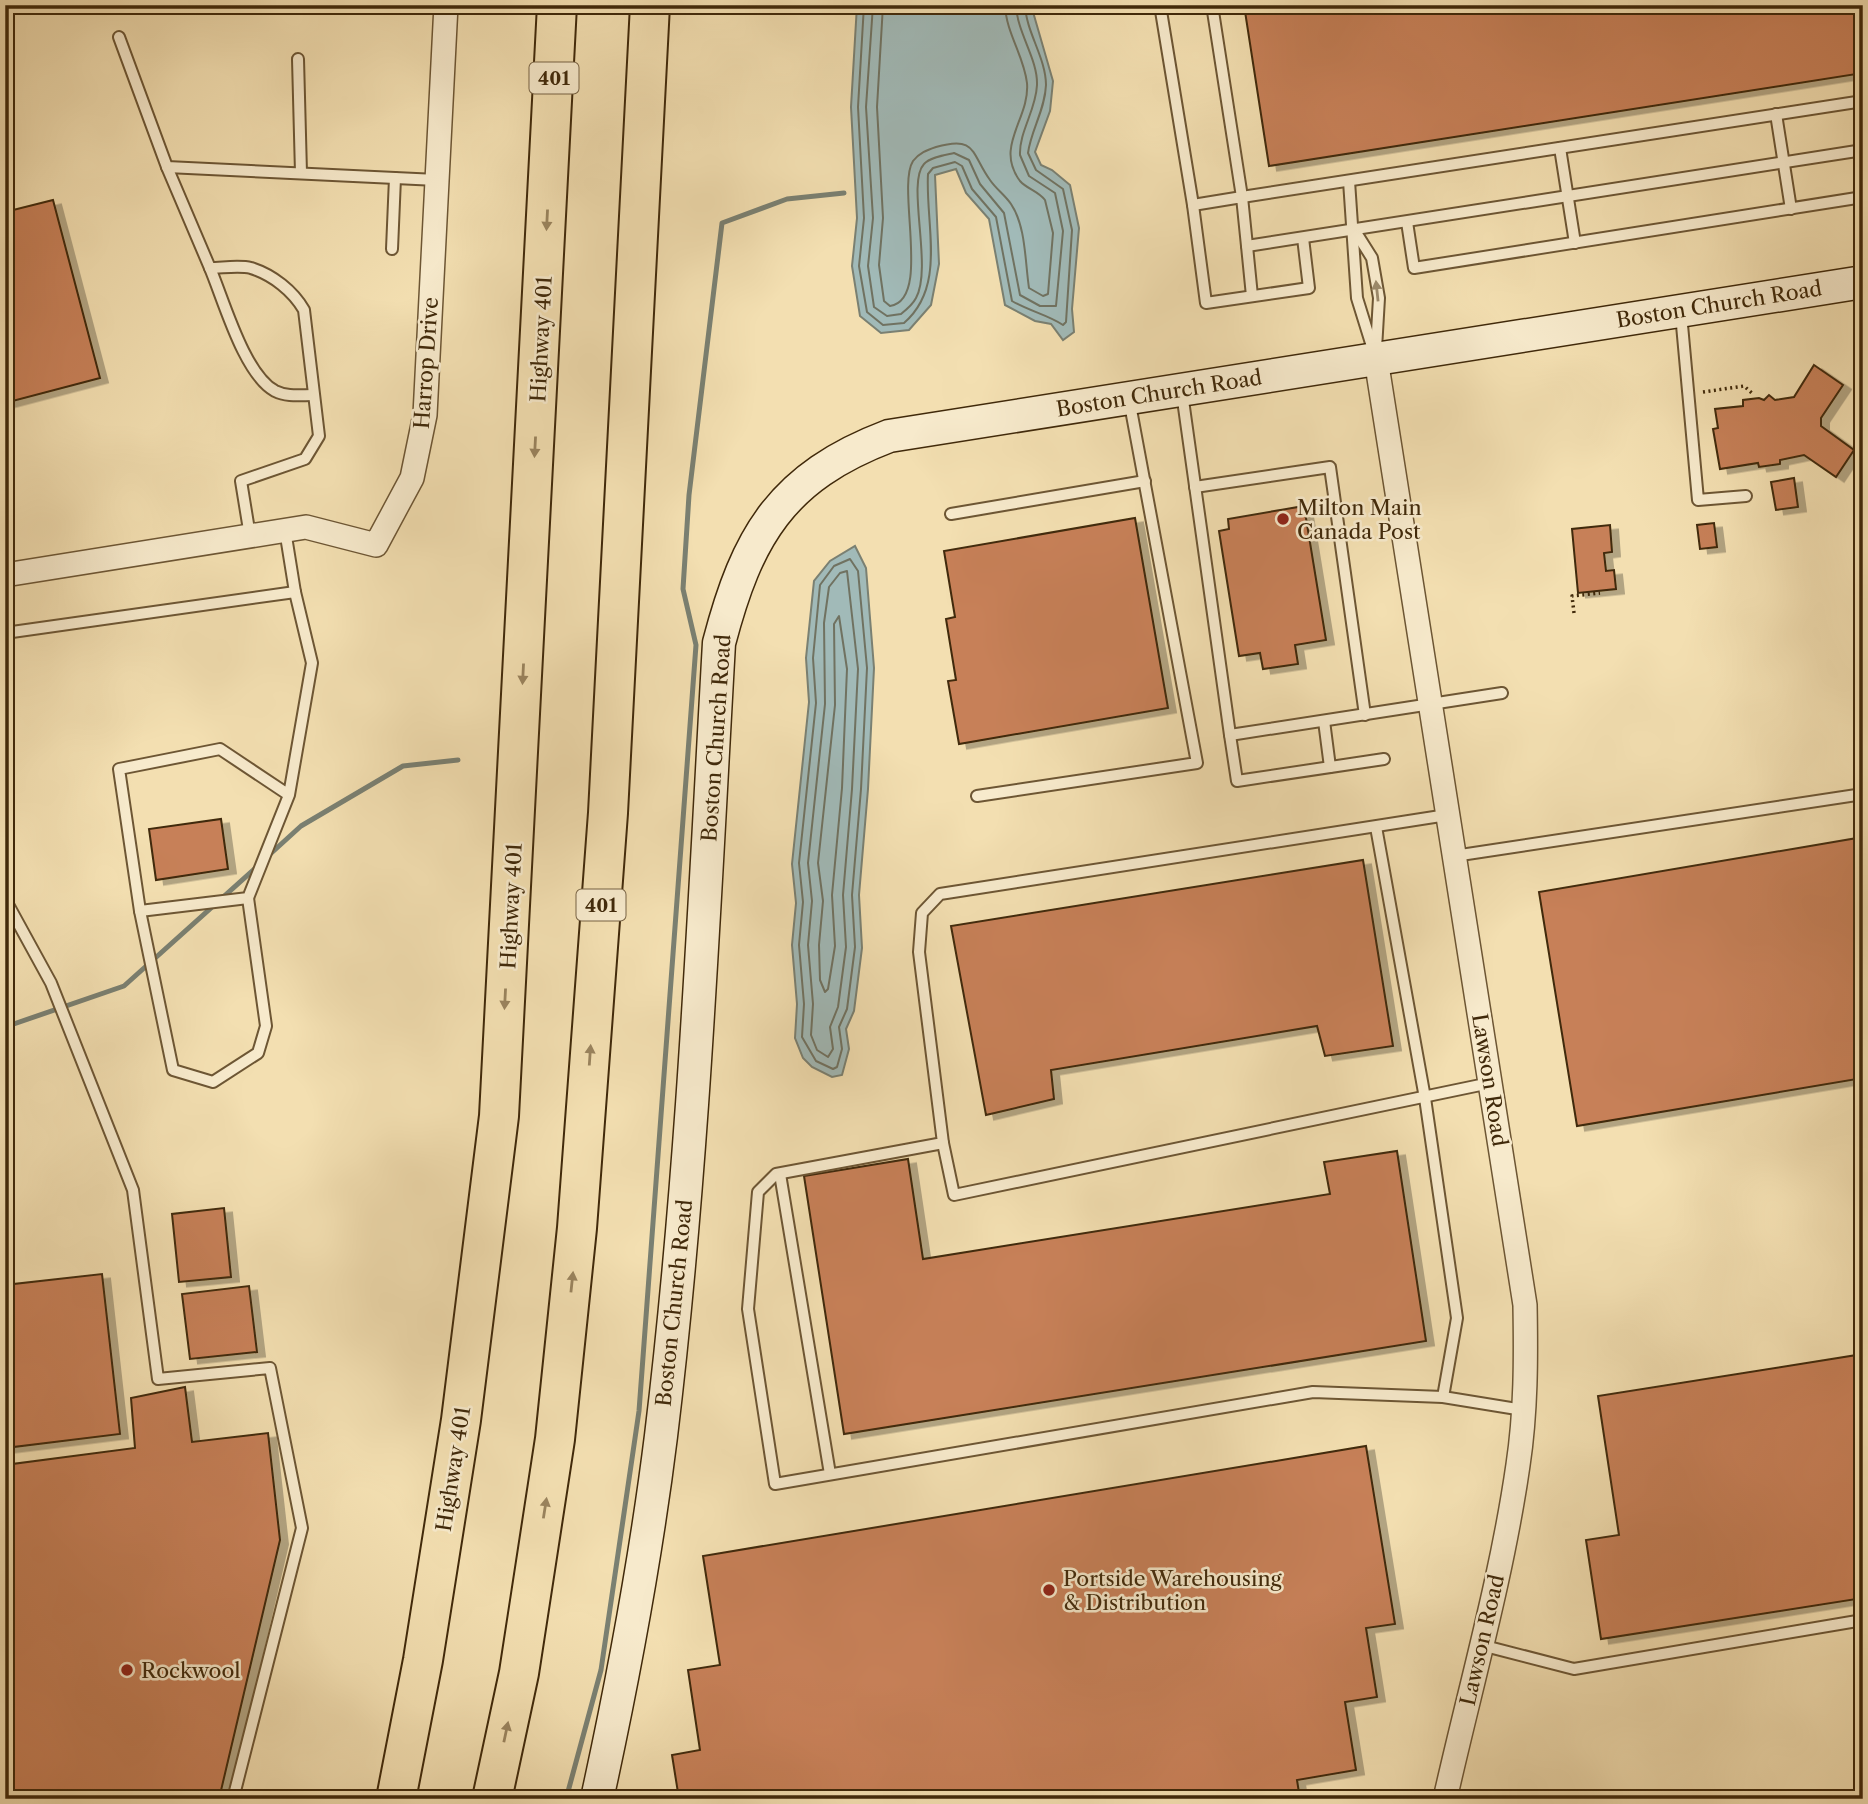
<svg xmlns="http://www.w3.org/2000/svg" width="1868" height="1804" font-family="'Libre Caslon Text',serif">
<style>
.water{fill:#a1bab8;stroke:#7a8072;stroke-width:2}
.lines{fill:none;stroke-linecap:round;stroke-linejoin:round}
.shore{stroke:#707261;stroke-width:2}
.stream{stroke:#7a8072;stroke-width:5}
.building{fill:#c78058;stroke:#40290a;stroke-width:2;filter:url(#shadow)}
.lane-casing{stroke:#6d5634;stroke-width:14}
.street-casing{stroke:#6d5634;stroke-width:26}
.secondary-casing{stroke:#40290a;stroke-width:35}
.highway-casing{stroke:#40290a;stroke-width:42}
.path{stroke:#40290a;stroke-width:3.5;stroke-dasharray:2 3.5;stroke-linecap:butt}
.lane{stroke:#f7eacc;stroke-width:10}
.street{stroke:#f7eacc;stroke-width:23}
.secondary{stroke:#f7eacc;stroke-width:32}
.highway{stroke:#f3dfb1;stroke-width:38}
.oneway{fill:#9a845e}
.oneway2{fill:#9c8a6b}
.poi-dot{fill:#8f2418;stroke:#f7eacc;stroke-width:2.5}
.labels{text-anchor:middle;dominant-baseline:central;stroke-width:5;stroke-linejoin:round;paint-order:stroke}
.shield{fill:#f7eacc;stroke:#776344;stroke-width:2}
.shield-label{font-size:19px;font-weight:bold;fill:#40290a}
.street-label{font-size:21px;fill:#40290a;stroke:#f7eacc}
.poi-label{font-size:21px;fill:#40290a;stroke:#f7eacc;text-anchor:start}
</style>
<defs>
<filter id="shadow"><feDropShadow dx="8" dy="4.5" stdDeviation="0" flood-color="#0004"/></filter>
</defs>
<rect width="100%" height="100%" fill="#f3dfb1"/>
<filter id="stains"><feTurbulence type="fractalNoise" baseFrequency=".00286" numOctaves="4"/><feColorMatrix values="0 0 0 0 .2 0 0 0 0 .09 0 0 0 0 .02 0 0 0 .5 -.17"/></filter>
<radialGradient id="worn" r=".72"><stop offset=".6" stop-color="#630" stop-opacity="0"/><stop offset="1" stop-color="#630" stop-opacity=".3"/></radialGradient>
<!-- water -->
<g class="water">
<path d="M857,5H1031L1053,81L1050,111L1035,152L1041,165L1052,170L1070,185L1079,228L1072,309L1074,332L1063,340L1051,324L1035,321L1005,305L989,219L966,193L956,169L935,175L939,264L931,305L909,330L881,333L860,316L852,266L857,218L851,107Z"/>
<path d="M855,546L866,568L874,668L868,789L859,895L862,948L854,1011L846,1029L849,1049L842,1075L832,1077L812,1067L803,1058L795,1038L797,1004L792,945L796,903L792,864L809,702L806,658L814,581L830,561Z"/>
</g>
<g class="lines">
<!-- shore -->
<g class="shore">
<path d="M864,5L858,107L864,218L859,266L867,312L883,325L904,323C947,286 925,224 928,174L933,168L955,162L962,166L972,189L996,217L1012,301C1029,311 1048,315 1063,325L1066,322L1072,230L1063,189L1036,170L1028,153C1031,130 1045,110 1046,85C1046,58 1026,32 1025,5"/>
<path d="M873,5L866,107L873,218L868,266L874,307L887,316L901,314C906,310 913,304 916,298C933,267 906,183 924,164C930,157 945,155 954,153L969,160L980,184L1004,213L1020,295L1040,306H1056L1063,231L1055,193L1029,176L1020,155C1019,132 1036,110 1037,85C1038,59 1017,33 1016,5"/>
<path d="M883,5L877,107L883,218L879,265L884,301L890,306C932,300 896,188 913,161C919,153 927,150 936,147C977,135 971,154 990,180C996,189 1005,195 1011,204C1026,226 1025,262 1029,288L1043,296L1048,294L1053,233L1045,200C1038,191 1027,189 1020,181C994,146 1030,119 1027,83C1024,56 1006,33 1005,5"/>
<path d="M850,559L858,571L867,668L861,789L852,895L855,947L847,1009L839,1027L842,1049L837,1067L833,1069L816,1061L802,1037L804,1004L799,945L803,902L799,863L816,703L813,658L820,585L834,566Z"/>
<path d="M847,571L858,669L852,789L843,895L846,947L838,1007L830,1027L833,1049L828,1057L817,1050L811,1035L813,1004L808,945L812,901L808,863L825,704L824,623L829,587L840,573Z"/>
<path d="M839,616L847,669L842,788L832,895L835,946L828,989L825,992L820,980L819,945L823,901L818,863L835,705L834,624Z"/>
</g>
<!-- stream -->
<g class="stream">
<path d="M268,856L301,826L403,766L458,760"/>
<path d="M5,1027L124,986L259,865"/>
<path d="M566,1799L601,1670L639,1411L696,645L683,589L689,495L722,223L787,199L844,193"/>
</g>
</g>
<!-- building -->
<g class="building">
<path d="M1244,5H1863V73L1269,166Z"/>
<path d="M53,200L100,378L5,403V212Z"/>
<path d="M1814,365L1843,385L1821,418V426L1854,450L1836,477L1804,455L1780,460V464L1759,467L1758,463L1720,469L1713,429L1718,428L1715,409L1743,406V400L1759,398L1764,400L1769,395L1775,400L1794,397Z"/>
<path d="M1794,478L1798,507L1776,510L1771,482Z"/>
<path d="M1304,506L1326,640L1295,645L1298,664L1263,669L1260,653L1239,656L1219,531L1229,529L1228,519Z"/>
<path d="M1135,518L1168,708L959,744L948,681L956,680L946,619L955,617L944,551Z"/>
<path d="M1714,523L1717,547L1700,549L1697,525Z"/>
<path d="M1610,525L1612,552L1604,553L1606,571L1614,570L1616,589L1578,593L1572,529Z"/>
<path d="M221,819L228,869L156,880L149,829Z"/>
<path d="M1863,837V1078L1577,1126L1539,892Z"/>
<path d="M1363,860L1393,1046L1325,1056L1317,1026L1051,1070L1054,1099L986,1115L951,926Z"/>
<path d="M1397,1151L1426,1341L844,1434L804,1176L908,1159L923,1259L1330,1194L1324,1162Z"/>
<path d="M224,1208L231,1277L179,1282L172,1214Z"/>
<path d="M102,1274L120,1434L5,1448V1285Z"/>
<path d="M249,1286L257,1352L190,1359L182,1294Z"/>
<path d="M1863,1354V1598L1601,1639L1586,1540L1619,1535L1598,1396Z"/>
<path d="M185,1387L192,1442L268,1433L280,1540L219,1799H5V1465L135,1448L131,1398Z"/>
<path d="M1366,1446L1395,1624L1366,1628L1377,1697L1345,1702L1356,1770L1297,1780L1300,1799H679L672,1755L700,1750L688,1670L720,1665L703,1556Z"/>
</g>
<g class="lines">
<!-- lane casing -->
<g class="lane-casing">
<g id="lane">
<path d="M1160,5L1193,205L1242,197L1247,246L1863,150"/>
<path d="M1212,5L1242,197L1863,101"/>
<path d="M119,37L167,167L437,180"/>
<path d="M298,59L301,173"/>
<path d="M1776,114L1791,209"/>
<path d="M1560,148L1575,243"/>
<path d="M167,167L210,268C222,268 239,265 251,268C273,275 293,291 304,310L319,436L305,459L241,481L250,536"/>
<path d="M1349,181L1357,298L1375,356"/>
<path d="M1193,205L1206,303L1309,288L1303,238"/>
<path d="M1407,222L1414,268L1863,197"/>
<path d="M1355,231L1372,258L1379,298L1376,349"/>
<path d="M1247,246L1252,296"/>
<path d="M392,249L395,178"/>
<path d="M210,268C224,301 244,374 275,391C287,397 300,395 313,395"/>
<path d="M1681,314L1698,500L1746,496"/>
<path d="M1182,393L1230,735L1502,693"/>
<path d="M1195,487L1330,467L1365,715"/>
<path d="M951,514L1145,481"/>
<path d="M285,530L295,592L312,663L289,795L248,898L140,911L119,769L220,749L289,795"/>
<path d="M5,633L295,592"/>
<path d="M1324,721L1330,767"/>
<path d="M1230,735L1237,781L1384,759"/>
<path d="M977,796L1197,763L1129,399"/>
<path d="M1447,815L940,894L922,913L919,952L943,1143L776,1174L758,1192L748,1309L775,1484L1313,1392L1443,1397L1523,1410"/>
<path d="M1376,827L1425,1098L1457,1318L1443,1397"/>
<path d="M1454,856L1863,794"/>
<path d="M5,899L51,983L133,1190L158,1379L270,1368L302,1528L233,1799"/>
<path d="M140,911L173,1070L213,1082L258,1053L266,1026L248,898"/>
<path d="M943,1143L954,1195L1490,1083"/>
<path d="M780,1174L830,1474"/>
<path d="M1481,1645L1574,1669L1863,1620"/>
</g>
</g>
<!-- street casing -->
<g class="street-casing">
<g id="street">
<path d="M1376,359L1525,1305C1526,1358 1526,1412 1518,1465C1502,1577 1470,1688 1445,1799"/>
<path d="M5,575L306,527L376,545L412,478L425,415L446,5"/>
</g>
</g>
<!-- secondary casing -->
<g class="secondary-casing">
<path id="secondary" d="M597,1799C623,1680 646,1557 661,1436C693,1173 704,908 719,643C747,536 781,477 889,436L1863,282"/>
</g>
<!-- highway casing -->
<g class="highway-casing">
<g id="highway">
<path d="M396,1799L423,1660L461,1420L499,1116L557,5"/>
<path d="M492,1799L519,1673L555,1439L577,1228L608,813L650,5"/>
</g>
</g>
<!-- path -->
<g class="path">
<path d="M1703,392L1744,386L1753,394"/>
<path d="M1574,613L1572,596L1600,593"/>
</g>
<!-- lane -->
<use href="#lane" class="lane"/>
<!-- street -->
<use href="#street" class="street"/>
<!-- secondary -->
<use href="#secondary" class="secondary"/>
<!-- highway -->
<use href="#highway" class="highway"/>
</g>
<!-- one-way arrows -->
<defs><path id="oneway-solid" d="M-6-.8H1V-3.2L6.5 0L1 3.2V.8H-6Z" transform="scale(1.75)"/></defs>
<g class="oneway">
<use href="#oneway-solid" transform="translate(547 220) rotate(93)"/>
<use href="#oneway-solid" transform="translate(535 447) rotate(93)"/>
<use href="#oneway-solid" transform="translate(523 674) rotate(93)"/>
<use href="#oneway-solid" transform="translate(505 999) rotate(93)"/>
<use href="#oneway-solid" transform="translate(590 1055) rotate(-86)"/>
<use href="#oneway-solid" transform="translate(572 1282) rotate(-84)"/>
<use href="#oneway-solid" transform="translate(545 1508) rotate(-81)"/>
<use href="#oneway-solid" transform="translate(506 1732) rotate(-78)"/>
</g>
<use class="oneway2" href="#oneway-solid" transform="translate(1377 291) rotate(-96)"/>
<!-- markers -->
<g class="poi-dot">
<circle cx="1283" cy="519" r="7"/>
<circle cx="1049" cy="1590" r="7"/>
<circle cx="127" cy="1670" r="7"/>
</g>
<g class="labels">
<!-- shield labels -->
<g class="shield">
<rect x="529.5" y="62.5" width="49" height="31" rx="5"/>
<rect x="576.5" y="889.5" width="49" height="31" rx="5"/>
</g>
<g class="shield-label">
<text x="554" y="78">401</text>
<text x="601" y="905">401</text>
</g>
<!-- street labels -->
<g class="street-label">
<text transform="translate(1719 304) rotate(-9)">Boston Church Road</text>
<text transform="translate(541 339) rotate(-87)">Highway 401</text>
<text transform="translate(426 363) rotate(-86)">Harrop Drive</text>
<text transform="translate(1159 393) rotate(-9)">Boston Church Road</text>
<text transform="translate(716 738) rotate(-86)">Boston Church Road</text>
<text transform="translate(511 906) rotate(-87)">Highway 401</text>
<text transform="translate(1490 1080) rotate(81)">Lawson Road</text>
<text transform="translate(674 1303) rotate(-84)">Boston Church Road</text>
<text transform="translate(453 1469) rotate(-81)">Highway 401</text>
<text transform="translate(1482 1640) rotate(-77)">Lawson Road</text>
</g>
<!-- poi labels -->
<g class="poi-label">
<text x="1297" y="507">Milton Main<tspan x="1297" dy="24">Canada Post</tspan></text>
<text x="1063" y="1578">Portside Warehousing<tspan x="1063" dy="24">&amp; Distribution</tspan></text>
<text x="141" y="1670">Rockwool</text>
</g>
</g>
<!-- margin -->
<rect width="1868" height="1804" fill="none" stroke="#f3dfb1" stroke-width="28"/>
<rect x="7" y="7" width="1854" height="1790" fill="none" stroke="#40290a" stroke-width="3.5"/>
<rect x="14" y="14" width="1840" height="1776" fill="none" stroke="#40290a" stroke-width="2"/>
<rect width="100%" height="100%" filter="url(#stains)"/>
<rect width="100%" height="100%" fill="url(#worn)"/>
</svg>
